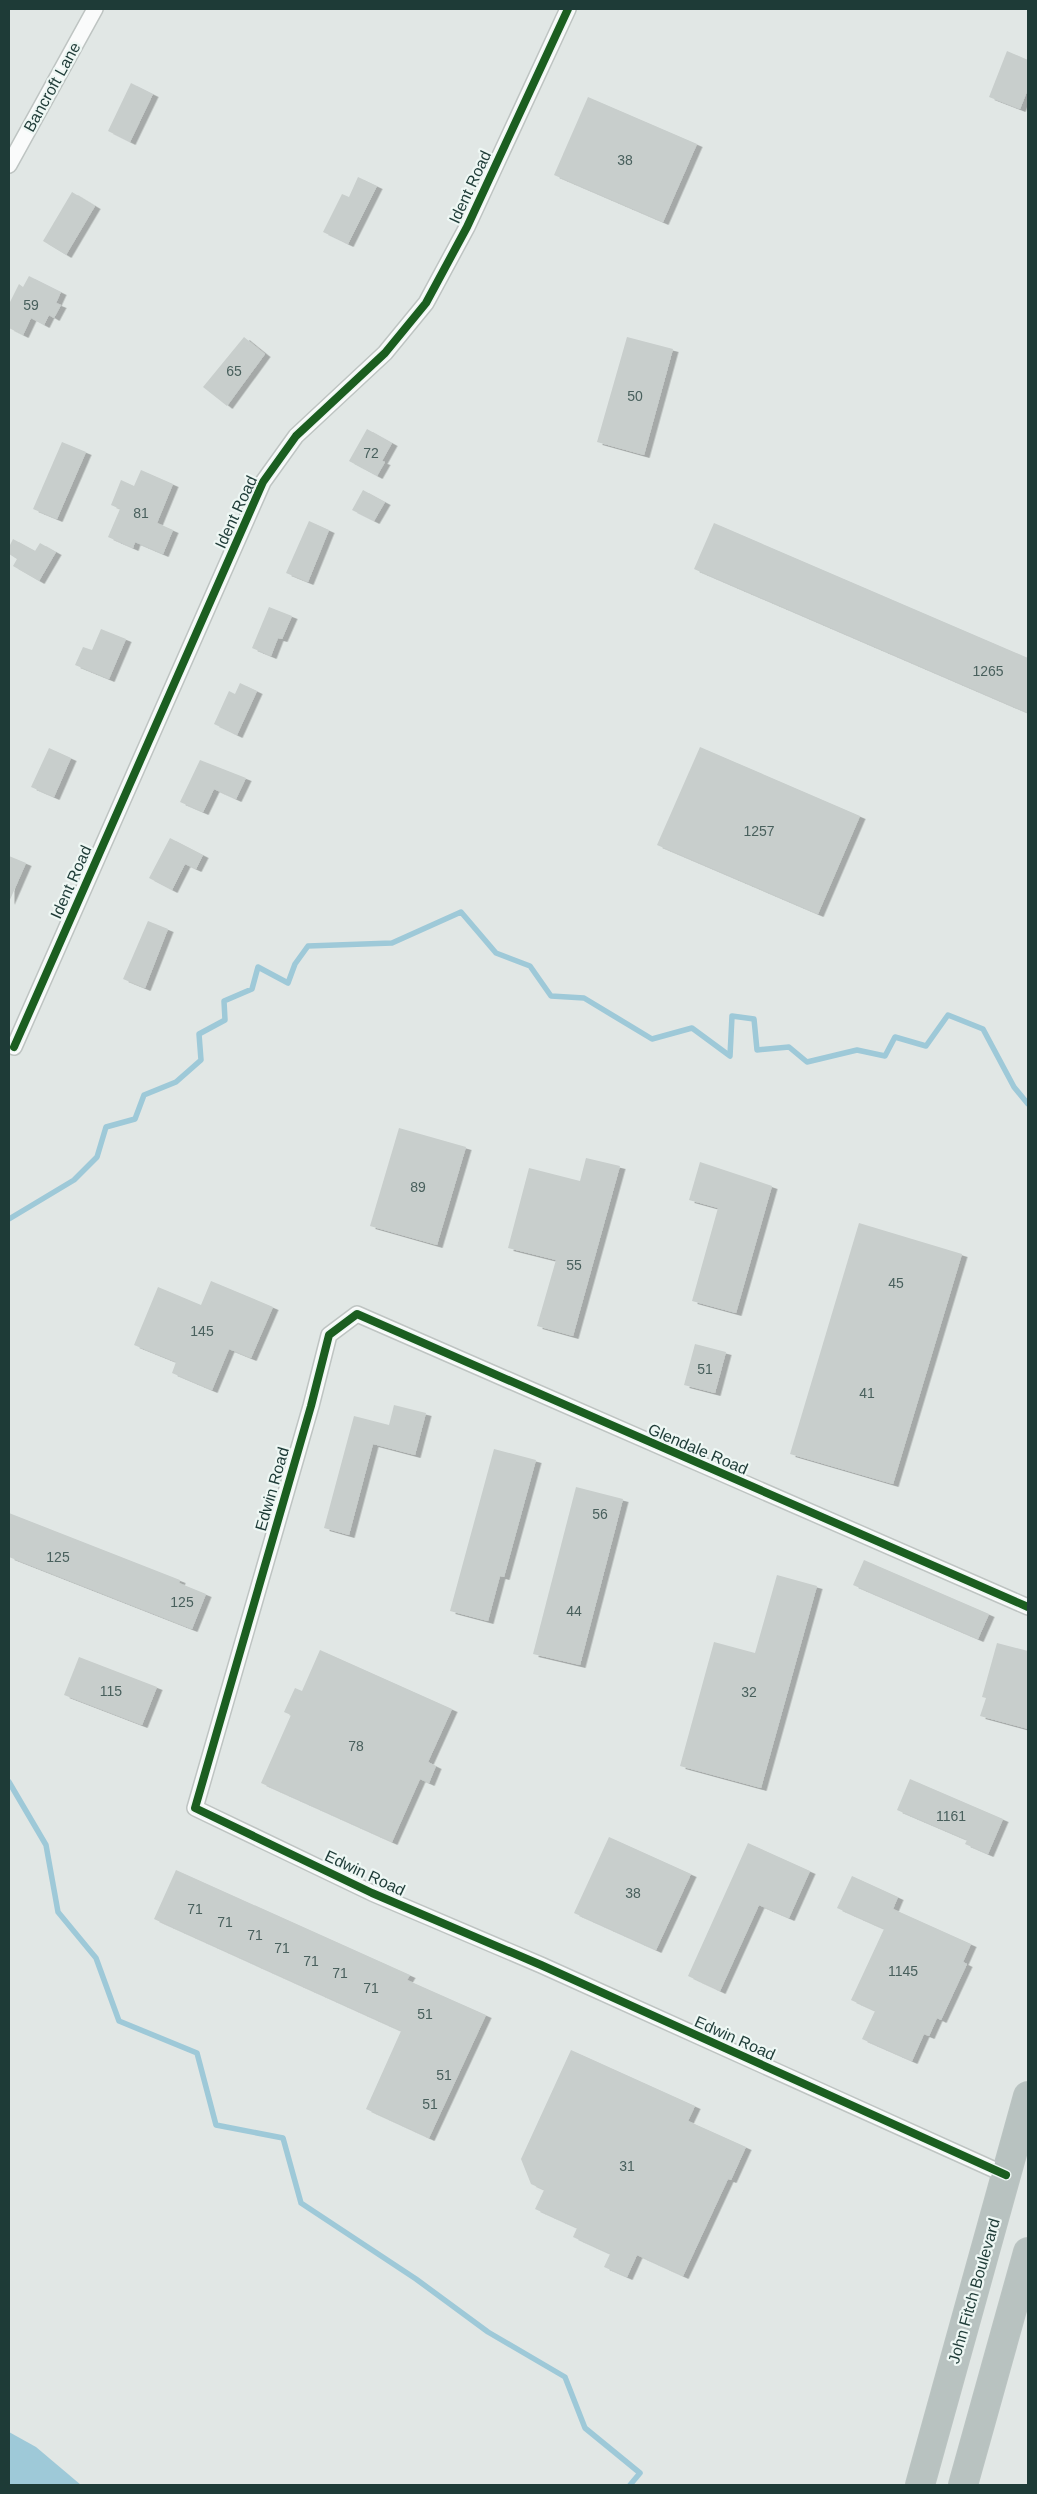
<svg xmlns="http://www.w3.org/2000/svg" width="1037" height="2494" font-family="Helvetica,sans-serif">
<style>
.water{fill:#9ec9d8}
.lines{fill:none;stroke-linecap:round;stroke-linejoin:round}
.stream{stroke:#9ec9d8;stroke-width:5.5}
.building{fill:#c8cecc;filter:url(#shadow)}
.street-casing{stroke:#bec4c2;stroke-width:18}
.highway-casing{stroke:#bbc4c2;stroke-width:30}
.street{stroke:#fafbfb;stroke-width:15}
.highway{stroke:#b8c2c0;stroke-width:28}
.cycleway-casing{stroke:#eef7f4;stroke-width:11}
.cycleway{stroke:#1b5e20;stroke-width:8}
.labels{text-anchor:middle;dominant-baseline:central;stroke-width:4.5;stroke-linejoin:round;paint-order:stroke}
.number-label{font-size:14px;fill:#49605d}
.street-label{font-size:16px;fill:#1e3b37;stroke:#eef7f4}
</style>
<defs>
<filter id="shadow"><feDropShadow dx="5.5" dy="3" stdDeviation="0" flood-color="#0004"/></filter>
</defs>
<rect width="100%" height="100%" fill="#e1e7e5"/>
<!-- water -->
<path class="water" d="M9,2432L36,2447L81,2485H9Z"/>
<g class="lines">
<!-- stream -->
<g class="stream">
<path d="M9,1219L74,1180L97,1157L106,1127L135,1119L144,1095L176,1082L201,1060L199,1034L225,1020L224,1001L252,989L258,967L288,983L295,964L308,946L392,943L461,912L496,953L530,966L551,996L584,998L652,1039L692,1028L730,1056L732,1016L754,1019L757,1050L789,1047L807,1062L857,1050L885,1056L895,1037L926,1046L948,1015L983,1029L1014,1087L1028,1104"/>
<path d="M9,1782L46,1845L58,1912L96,1958L119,2021L197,2053L216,2125L283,2138L301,2203L416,2279L488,2332L565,2377L585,2428L640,2473L630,2485"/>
</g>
</g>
<!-- building -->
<g class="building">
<path d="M1007,51L1028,60V89L1020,109L989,97Z"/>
<path d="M131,83L153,94L130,142L108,131Z"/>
<path d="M588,97L697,144L663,222L554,175Z"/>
<path d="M358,177L377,186L348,244L323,232L342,194L349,197Z"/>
<path d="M72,192L95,206L66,255L43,241Z"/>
<path d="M29,276L61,292L56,303L61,305L54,318L49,315L44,325L31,318L23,335L9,328V304L19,284L23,287Z"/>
<path d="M244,337L265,354L227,406L203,387Z"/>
<path d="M627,337L673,349L644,455L597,442Z"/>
<path d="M367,429L392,443L382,461L385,462L377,476L349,461Z"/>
<path d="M62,442L86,452L57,519L33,509Z"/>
<path d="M141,470L173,484L157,523L173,530L163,554L135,542L133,548L108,537L120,509L111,505L121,480L134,486Z"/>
<path d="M363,490L385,502L374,521L352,510Z"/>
<path d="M309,521L329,530L308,582L286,573Z"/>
<path d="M714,523L1028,658V713L694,569Z"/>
<path d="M13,539L35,551L40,543L56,552L39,581L13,566L17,559L9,554V547Z"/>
<path d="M269,607L292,616L282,639L278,638L271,656L252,648Z"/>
<path d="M101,629L126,639L109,679L75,665L83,647L92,650Z"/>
<path d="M240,683L257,691L237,735L214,724L229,691L235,694Z"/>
<path d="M700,747L860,816L818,914L657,845Z"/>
<path d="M49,748L71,758L54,797L31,787Z"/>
<path d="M200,760L246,778L236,799L214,789L203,812L180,802Z"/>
<path d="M170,838L203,855L196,869L185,864L172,890L149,878Z"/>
<path d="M9,856L26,863L9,902Z"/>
<path d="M148,921L168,929L145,988L123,979Z"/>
<path d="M399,1128L466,1147L437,1245L370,1226Z"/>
<path d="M586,1158L620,1166L573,1336L537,1326L556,1260L508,1248L529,1168L580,1181Z"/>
<path d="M700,1162L772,1186L736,1313L692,1301L718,1208L689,1200Z"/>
<path d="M859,1223L962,1254L893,1484L790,1454Z"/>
<path d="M211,1281L273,1307L251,1358L229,1349L212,1390L172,1373L176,1362L134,1345L158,1287L201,1305Z"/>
<path d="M695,1344L726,1352L715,1393L684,1385Z"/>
<path d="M394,1405L426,1413L415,1455L373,1444L349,1535L324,1528L354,1416L389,1425Z"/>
<path d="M494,1449L536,1460L504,1577L500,1576L488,1621L450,1611Z"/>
<path d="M576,1487L623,1499L580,1665L533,1654Z"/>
<path d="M9,1513L180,1580L179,1583L206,1594L192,1629L9,1557Z"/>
<path d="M864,1560L989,1614L978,1639L853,1585Z"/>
<path d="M777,1575L817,1586L761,1788L680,1766L714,1642L755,1653Z"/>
<path d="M997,1643L1028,1651V1729L980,1716L986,1698L982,1697Z"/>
<path d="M320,1650L452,1709L428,1762L436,1766L429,1783L420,1779L392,1842L261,1783L291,1715L284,1712L295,1688L302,1691Z"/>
<path d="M79,1657L157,1687L142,1725L64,1695Z"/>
<path d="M910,1779L1003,1819L988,1854L965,1844L967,1840L897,1810Z"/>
<path d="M609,1837L691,1874L656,1950L574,1913Z"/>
<path d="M748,1843L810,1871L789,1918L759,1905L720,1991L688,1976Z"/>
<path d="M176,1870L410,1975L407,1980L486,2015L429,2138L366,2109L401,2031L154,1919Z"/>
<path d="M852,1876L898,1897L893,1909L971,1944L963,1962L967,1964L941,2020L937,2018L929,2036L924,2034L912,2061L862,2039L875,2011L851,2000L884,1929L837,1908Z"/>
<path d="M571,2050L695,2106L688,2121L746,2147L731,2180L728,2179L683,2276L637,2255L627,2277L604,2267L610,2254L573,2237L577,2228L535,2209L544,2190L531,2184L521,2159Z"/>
</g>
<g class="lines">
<!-- street casing -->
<g class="street-casing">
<g id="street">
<path d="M9,165L95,9"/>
<path d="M14,1047L263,482L296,436L385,353L426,303L467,227L568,9"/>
<path d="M1006,2175L541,1965L372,1893L195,1808L311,1406L329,1335L357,1314L1028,1607"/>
</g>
</g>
<!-- highway casing -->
<g class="highway-casing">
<g id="highway">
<path d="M920,2485L1028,2096"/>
<path d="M963,2485L1028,2252"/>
</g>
</g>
<!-- street -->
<use href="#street" class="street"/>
<!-- highway -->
<use href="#highway" class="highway"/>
<!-- cycleway casing -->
<g class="cycleway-casing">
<g id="cycleway">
<path d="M14,1047L263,482L296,436L385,353L426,303L467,227L568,9"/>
<path d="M1006,2175L541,1965L372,1893L195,1808L311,1406L329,1335L357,1314L1028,1607"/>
</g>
</g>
<!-- cycleway -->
<use href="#cycleway" class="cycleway"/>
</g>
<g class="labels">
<!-- number labels -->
<g class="number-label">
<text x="625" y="160">38</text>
<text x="31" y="305">59</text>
<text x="234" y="371">65</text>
<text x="635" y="396">50</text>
<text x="371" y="453">72</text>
<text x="141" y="513">81</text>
<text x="988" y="671">1265</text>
<text x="759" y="831">1257</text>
<text x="418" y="1187">89</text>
<text x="574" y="1265">55</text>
<text x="896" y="1283">45</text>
<text x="202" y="1331">145</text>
<text x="705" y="1369">51</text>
<text x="867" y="1393">41</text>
<text x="600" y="1514">56</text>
<text x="58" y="1557">125</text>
<text x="182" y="1602">125</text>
<text x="574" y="1611">44</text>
<text x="111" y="1691">115</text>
<text x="749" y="1692">32</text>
<text x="356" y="1746">78</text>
<text x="951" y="1816">1161</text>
<text x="633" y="1893">38</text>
<text x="195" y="1909">71</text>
<text x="225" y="1922">71</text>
<text x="255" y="1935">71</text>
<text x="282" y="1948">71</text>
<text x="311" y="1961">71</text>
<text x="903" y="1971">1145</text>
<text x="340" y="1973">71</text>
<text x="371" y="1988">71</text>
<text x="425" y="2014">51</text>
<text x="444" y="2075">51</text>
<text x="430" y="2104">51</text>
<text x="627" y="2166">31</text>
</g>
<!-- street labels -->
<g class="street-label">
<text transform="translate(52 87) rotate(-61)">Bancroft Lane</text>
<text transform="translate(470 187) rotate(-65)">Ident Road</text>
<text transform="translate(236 512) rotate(-65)">Ident Road</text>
<text transform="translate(71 882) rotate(-66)">Ident Road</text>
<text transform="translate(698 1449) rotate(23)">Glendale Road</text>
<text transform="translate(272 1489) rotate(-74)">Edwin Road</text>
<text transform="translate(365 1873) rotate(25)">Edwin Road</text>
<text transform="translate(735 2038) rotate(24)">Edwin Road</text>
<text transform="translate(974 2291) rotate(-74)">John Fitch Boulevard</text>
</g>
</g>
<!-- border -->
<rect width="1037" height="2494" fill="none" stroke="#1e3b37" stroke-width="20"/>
</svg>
